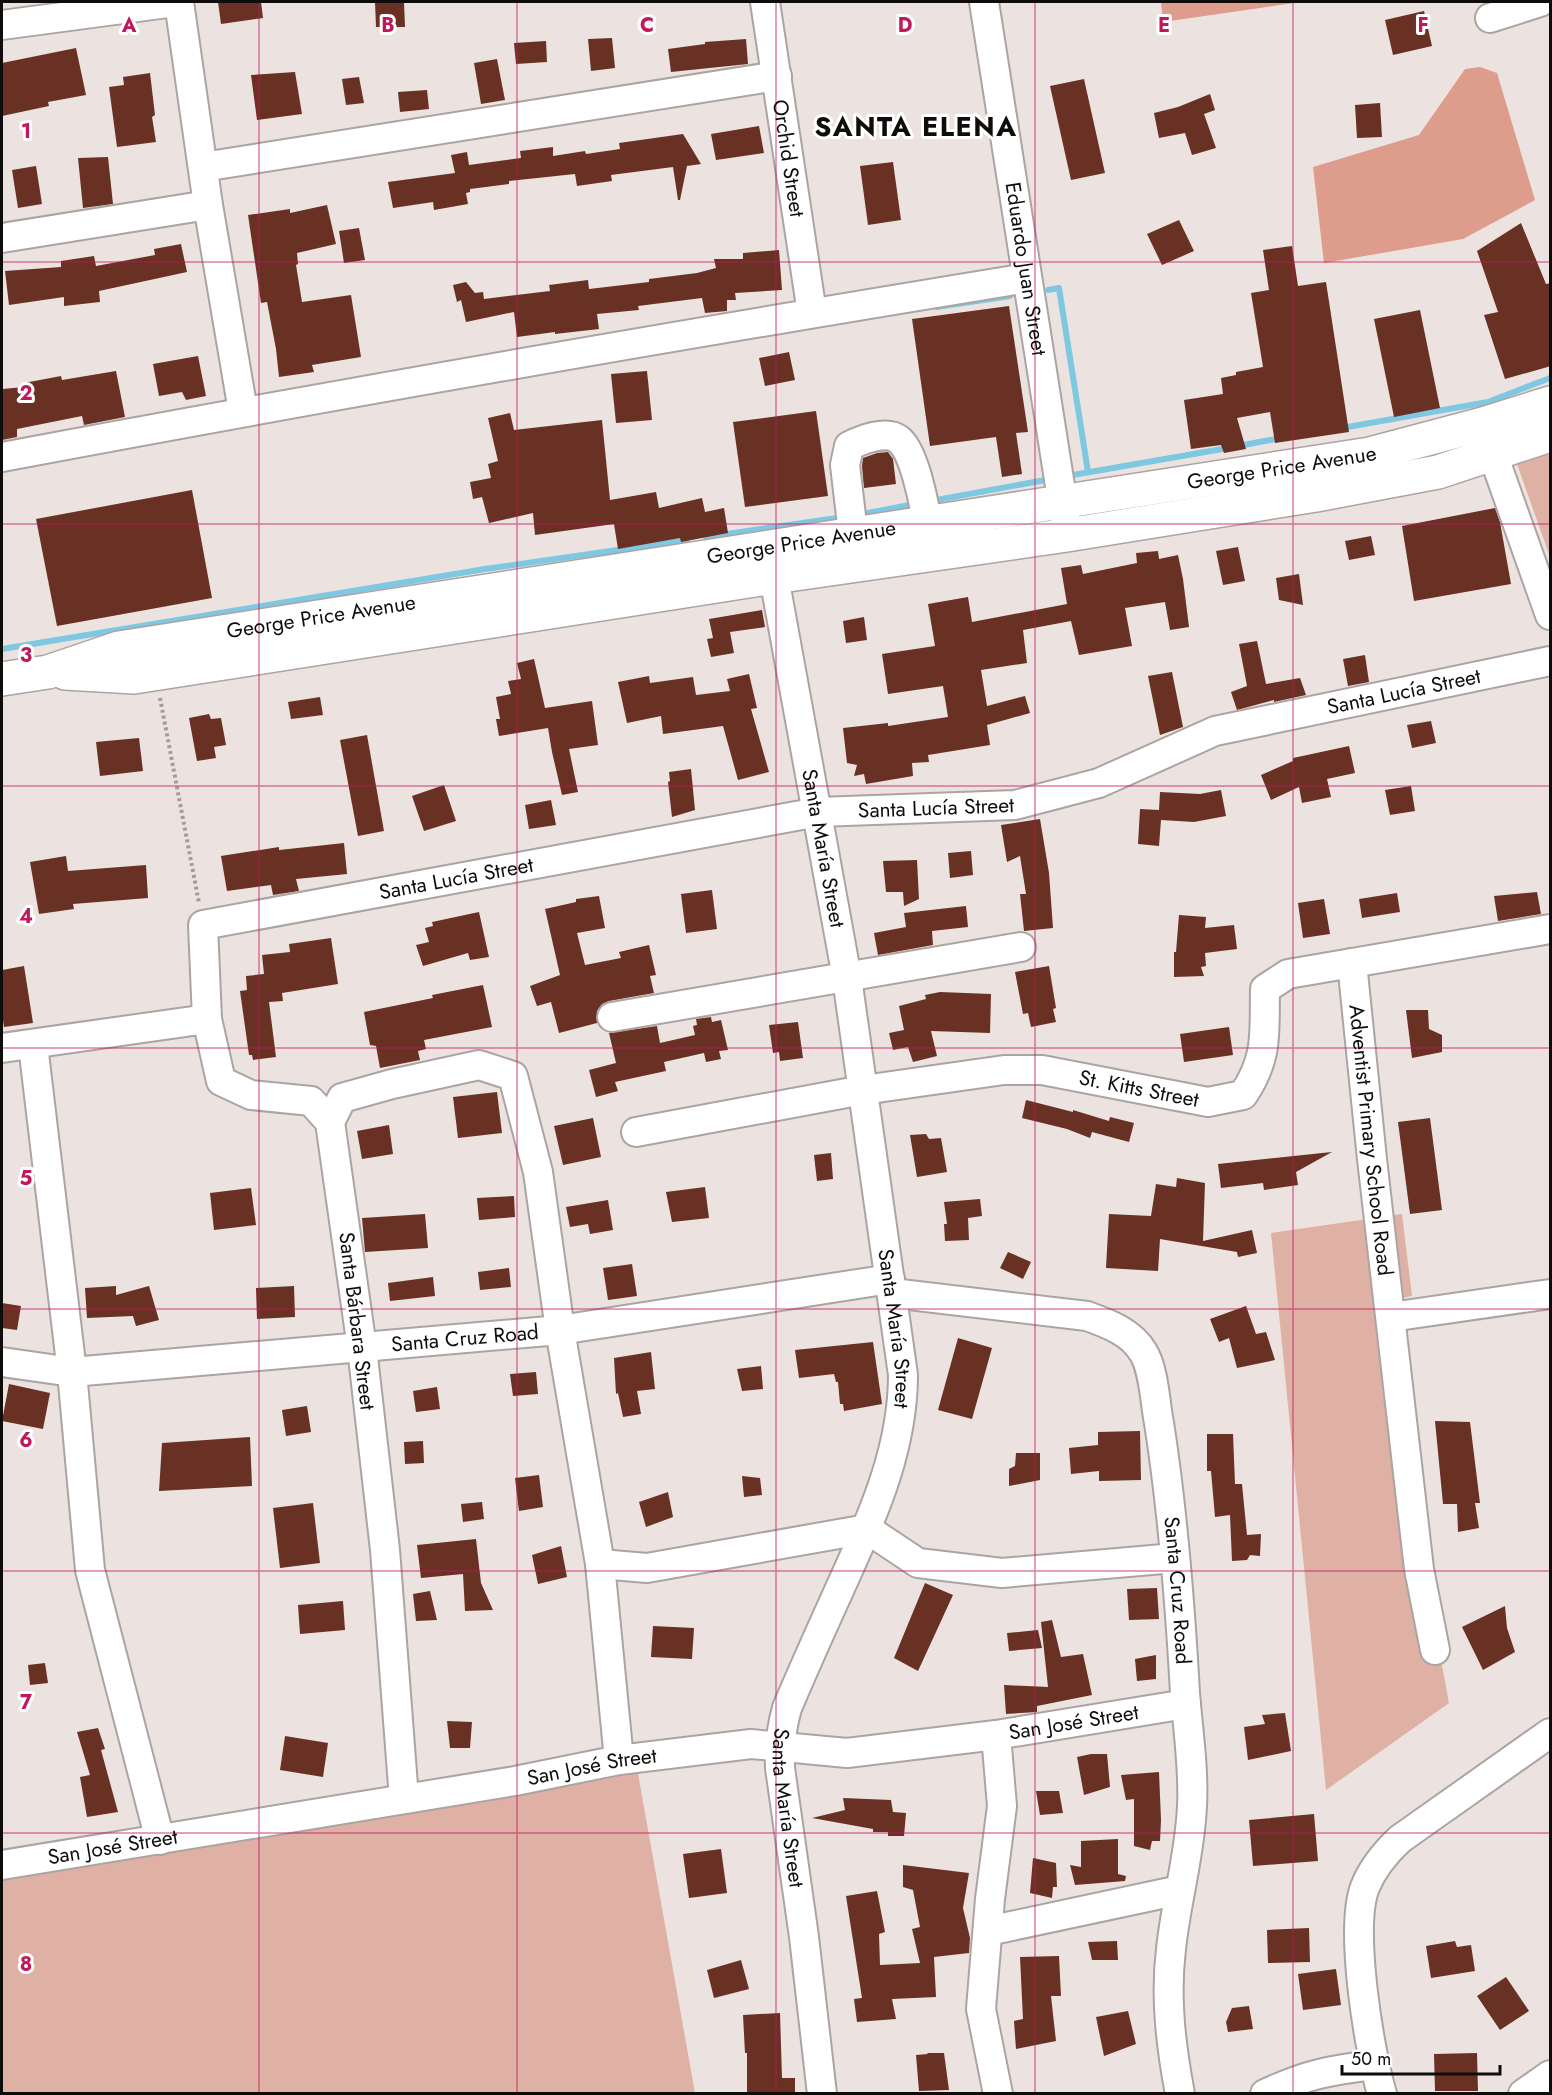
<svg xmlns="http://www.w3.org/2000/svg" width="1552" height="2095" font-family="Jost,sans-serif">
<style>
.green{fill:#dfb0a4}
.forest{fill:#dd9c8c}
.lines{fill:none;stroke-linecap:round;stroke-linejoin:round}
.stream{stroke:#7ec8e2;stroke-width:6}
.building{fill:#683124}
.minor-casing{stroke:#aca4a2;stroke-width:32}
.major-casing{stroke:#aca4a2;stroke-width:36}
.path{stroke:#a39c9a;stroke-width:4;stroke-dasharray:3 3;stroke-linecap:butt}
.minor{stroke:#fff;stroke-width:28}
.major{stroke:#fff;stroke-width:33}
.grid{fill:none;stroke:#c2185b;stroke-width:1.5;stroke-opacity:0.55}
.labels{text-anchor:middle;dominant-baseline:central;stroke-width:6;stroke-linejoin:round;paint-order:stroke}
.street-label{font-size:21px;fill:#0f0c0c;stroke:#fff}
.district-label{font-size:27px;font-weight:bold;letter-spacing:1.5px;fill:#0f0c0c;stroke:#fff}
.grid-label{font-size:20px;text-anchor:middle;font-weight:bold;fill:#c2185b;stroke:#fff;stroke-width:6;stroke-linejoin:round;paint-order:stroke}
</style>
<rect width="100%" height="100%" fill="#ece3e0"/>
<!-- green -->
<g class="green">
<path d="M1550,453V557L1517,464Z"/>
<path d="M1402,1214L1412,1296L1375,1303L1449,1703L1326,1790L1271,1233Z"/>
<path d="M637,1768L695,2093L2,2094V1866Z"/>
</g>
<!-- forest -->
<g class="forest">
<path d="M1161,2H1294V3L1163,22Z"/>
<path d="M1480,67L1497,73L1535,200L1463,239L1324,263L1313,167L1419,135L1465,69Z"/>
</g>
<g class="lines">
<!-- stream -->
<g class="stream">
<path d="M1048,290L1059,288L1088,472"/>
<path d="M937,307L1010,296"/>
<path d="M1342,428L1488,402L1550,378"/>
<path d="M1238,446L1281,438"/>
<path d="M1067,476L1228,448"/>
<path d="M931,501L1051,479"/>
<path d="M857,515L915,504"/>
<path d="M706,537L844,517"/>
<path d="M2,649L485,569L687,540"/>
</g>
</g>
<!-- building -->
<g class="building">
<path d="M218,2H261L263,18L221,24Z"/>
<path d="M375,2H404L405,27H376Z"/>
<path d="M1424,11L1432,46L1393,55L1385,20Z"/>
<path d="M612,38L615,68L591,71L588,39Z"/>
<path d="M746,39L748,64L671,72L668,49L705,44V42Z"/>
<path d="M546,41L547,62L516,64L514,43Z"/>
<path d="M76,48L86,95L48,102L49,106L2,116V63Z"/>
<path d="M497,59L505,100L481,104L474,63Z"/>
<path d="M295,72L302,114L257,120L251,75Z"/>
<path d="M150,73L155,115L152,117L156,142L117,147L109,87L124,85L123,77Z"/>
<path d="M359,77L364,103L346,105L342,79Z"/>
<path d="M1084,79L1105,173L1071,180L1050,86Z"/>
<path d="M427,90L429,109L400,112L398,92Z"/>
<path d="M1210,94L1215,110L1204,114L1216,148L1192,155L1185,133L1159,138L1154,113L1178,107Z"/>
<path d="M1380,103L1382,137L1357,138L1355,105Z"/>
<path d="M759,126L764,153L716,160L711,134Z"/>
<path d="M683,134L701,164L687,166L680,200H678L673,167L611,175L612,181L577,186L575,174L509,181V184L470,189V192L466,193L468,204L434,210L433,202L393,208L388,182L455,173L451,155L467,152L469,165L521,158L520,151L553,147V156L585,151L586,154L620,149L619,143Z"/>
<path d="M108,157L113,204L83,208L78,158Z"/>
<path d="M893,162L901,220L868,225L860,166Z"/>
<path d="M36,166L42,204L18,208L12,170Z"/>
<path d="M327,205L336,244L297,253L298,264L296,265L302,302L351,295L361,357L312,365L314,372L279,377L276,349L267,302L261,303L248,215L290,209V213Z"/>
<path d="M1179,220L1194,251L1162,265L1147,234Z"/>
<path d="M1521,223L1546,284L1551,283V366L1505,379L1484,315L1498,312L1477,251Z"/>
<path d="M359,228L365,260L344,263L339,231Z"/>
<path d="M181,244L187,272L99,291L100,302L64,306V297L9,305L5,271L61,267V261L94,256L96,266L155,255L154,249Z"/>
<path d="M1292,246L1298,286L1326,282L1349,432L1275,443L1270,412L1237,418L1246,449L1224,453L1221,445L1191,449L1184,400L1223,394L1221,378L1236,375V372L1263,367L1251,293L1269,290L1263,250Z"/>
<path d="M779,250L782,290L735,293L736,300H727V311L705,313L702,298L638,306L639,310L597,314L599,329L555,334V332L517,337L514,312L466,322L461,300L457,302L453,285L466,282L475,293L483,292L484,299L550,291L549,285L588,280L589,289L649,282V279L697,273L716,268L714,259H743V253Z"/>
<path d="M1009,306L1028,432L1016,433L1022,474L1002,477L996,437L930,446L912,319Z"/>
<path d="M1420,310L1440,408L1394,417L1374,319Z"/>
<path d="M789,352L795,380L765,386L759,358Z"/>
<path d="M198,356L206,396L186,400L182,392L159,396L153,364Z"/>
<path d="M116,371L125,417L84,425L82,416L17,429V437L2,440V389L25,387L24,383L61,376L62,380Z"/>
<path d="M647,371L652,420L616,423L611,374Z"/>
<path d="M816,411L828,496L745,507L733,422Z"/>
<path d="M510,413L514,430L602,420L610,500L656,492L659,508L702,498L705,512L724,508L728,533L681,542L680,538L618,549L614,524L535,535L533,513L489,523L482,497L473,499L470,482L491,478L488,464L498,461L488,418Z"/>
<path d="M888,452L893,459L896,484L864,488L862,466L863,458L877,453Z"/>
<path d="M192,490L212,598L57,626L36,519Z"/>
<path d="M1495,508L1500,522L1511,584L1414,601L1402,526Z"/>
<path d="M1371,536L1375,555L1349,560L1345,541Z"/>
<path d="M1238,547L1245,581L1223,585L1216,551Z"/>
<path d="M1158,551L1159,559L1178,555L1183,579L1189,627L1170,630L1165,602L1125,608L1132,646L1079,655L1071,621L1023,630L1027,663L981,670L987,706L1025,696L1030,713L987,725L990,745L928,755L929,762L912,763L913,776L866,784L864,774L854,776L857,765L847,763L843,728L888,723V726L948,717L943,686L888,694L882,654L935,646L928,604L968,597L972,622L1067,604L1061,568L1081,565L1083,574L1137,563L1136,553Z"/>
<path d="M1299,574L1303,605L1279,600L1276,578Z"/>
<path d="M762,610L765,627L730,632L734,653L711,657L707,639L713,638L709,619Z"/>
<path d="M864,617L867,640L846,643L843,621Z"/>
<path d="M1257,641L1266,684L1300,678L1306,695L1274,702V700L1237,710L1231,692L1247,686L1239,644Z"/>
<path d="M1365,655L1369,682L1348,686L1343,659Z"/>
<path d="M534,659L545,708L592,701L598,745L569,749L578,792L562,795L552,752L548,728L499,736L496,719H500L496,697L511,694L508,681L521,679L517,663Z"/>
<path d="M1172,672L1183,727L1160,735L1148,676Z"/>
<path d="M749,674L757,708L751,709L769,772L738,780L723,726L663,734L661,716L627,723L618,682L649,676L650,683L693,677L696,695L730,691L727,679Z"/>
<path d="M320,697L323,715L291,719L288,702Z"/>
<path d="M209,714L211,719L221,718L226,745L214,747L216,758L197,761L189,718Z"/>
<path d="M1431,721L1436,743L1412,748L1407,725Z"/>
<path d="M367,735L384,831L358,836L340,740Z"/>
<path d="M139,738L143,771L100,776L96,742Z"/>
<path d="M1349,746L1355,773L1327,779L1331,797L1302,803L1299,787L1271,800L1261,775L1293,761V758Z"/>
<path d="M691,769L695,810L672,817L668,782L670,781L669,772Z"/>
<path d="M444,785L456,821L424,831L412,796Z"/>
<path d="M1411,786L1415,811L1390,815L1385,790Z"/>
<path d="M1221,790L1226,816L1194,822L1161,820L1159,846L1138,844L1140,809L1159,810L1160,792L1200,794Z"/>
<path d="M551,800L556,825L529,829L525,805Z"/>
<path d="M1040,819L1049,873L1053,928L1024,931L1020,894H1026L1020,856L1007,862L1001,825Z"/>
<path d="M344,843L347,874L296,879L299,891L273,895L271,885L227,891L221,856L279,847V850Z"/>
<path d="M971,851L973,875L950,878L948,853Z"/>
<path d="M66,856L68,871L146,865L148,898L73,904L74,909L39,914L30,862Z"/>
<path d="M917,860L919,899L904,906L903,892H886L883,861Z"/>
<path d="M712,890L717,929L686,933L681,894Z"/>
<path d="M1537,892L1541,914L1498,921L1494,896Z"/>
<path d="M1397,893L1400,912L1362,918L1359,899Z"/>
<path d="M599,896L605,928L577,933L585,965L621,958L619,952L649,945L656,975L650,976L654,993L609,1001L602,1004L597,1011V1023L559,1033L551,1002L537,1006L530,986L560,975L545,909L576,902V899Z"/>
<path d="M1324,899L1330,934L1303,938L1298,903Z"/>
<path d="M966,906L968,927L932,931L933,945L878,955L874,933L906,927L904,913Z"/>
<path d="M479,912L489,957L470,960L468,953L423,966L416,945L429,942L425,928L433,926L432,922Z"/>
<path d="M1179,915L1206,917L1205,928L1234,925L1237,949L1205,953L1206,966L1201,967L1204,976L1174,977V952H1176Z"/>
<path d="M331,938L338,984L282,993L283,1001L269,1002L276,1057L253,1060L252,1055H249L240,991L247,990L246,976L264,974L262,955L290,952L289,944Z"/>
<path d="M24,966L33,1023L4,1027L2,1014V970Z"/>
<path d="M1049,966L1056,1008L1053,1009L1056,1022L1031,1027L1028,1013L1023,1014L1015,972Z"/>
<path d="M483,985L492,1027L424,1040L426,1049L418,1051L420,1060L380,1068L376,1046L370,1045L364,1012L433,998L432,995Z"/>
<path d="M940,992L991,994L990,1033L931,1031L937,1056L913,1062L908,1047L893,1050L889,1033L904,1030L899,1006L926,999L925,995Z"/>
<path d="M1406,1010H1428L1429,1029L1442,1035V1052L1412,1058Z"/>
<path d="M711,1017L712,1022L721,1020L728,1050L719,1051L721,1059L706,1062L704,1053L664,1062L666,1071L615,1082L618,1091L596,1097L589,1070L616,1063L609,1033L657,1026L660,1043L695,1035L693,1026L697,1025L696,1019Z"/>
<path d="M798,1022L803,1058L780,1061L779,1052L773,1053L769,1025Z"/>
<path d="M1229,1027L1233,1055L1184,1062L1180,1034Z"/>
<path d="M497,1092L502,1133L458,1138L453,1097Z"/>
<path d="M1026,1100L1073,1112V1110L1109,1121L1110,1117L1134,1123L1129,1142L1092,1132L1090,1138L1067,1129L1022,1118Z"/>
<path d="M593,1118L601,1157L563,1165L554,1126Z"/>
<path d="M1430,1118L1442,1210L1410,1214L1398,1122Z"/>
<path d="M389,1125L393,1154L362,1159L357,1131Z"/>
<path d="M926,1134L929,1139L941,1138L947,1172L917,1177L910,1135Z"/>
<path d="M1332,1152L1296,1172L1298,1185L1264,1190L1263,1183L1221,1188L1218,1164Z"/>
<path d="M831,1153L833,1179L817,1181L814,1155Z"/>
<path d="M1177,1178L1205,1183L1203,1241L1252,1230L1257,1253L1238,1257L1237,1252L1160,1239L1158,1271L1106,1268L1109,1214L1151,1216L1156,1184L1176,1187Z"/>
<path d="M705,1187L709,1218L672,1222L666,1192Z"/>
<path d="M251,1188L256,1225L214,1230L210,1193Z"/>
<path d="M514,1196L515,1217L479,1220L477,1198Z"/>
<path d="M980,1199L982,1216L968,1218L969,1240L945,1241L944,1224H947L944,1202Z"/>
<path d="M608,1200L613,1230L590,1234L588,1224L570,1227L566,1207Z"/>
<path d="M425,1214L428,1248L365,1252L362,1218Z"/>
<path d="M1008,1252L1031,1262L1023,1279L1000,1268Z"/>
<path d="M632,1264L637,1296L608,1300L603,1268Z"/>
<path d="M509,1268L511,1287L480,1290L478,1272Z"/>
<path d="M433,1277L435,1296L390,1301L388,1283Z"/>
<path d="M116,1286V1295L149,1286L159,1320L136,1326L133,1316L87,1318L85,1288Z"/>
<path d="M294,1286L295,1317L257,1319L256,1288Z"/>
<path d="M2,1303L21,1306L17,1330L2,1328Z"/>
<path d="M1246,1306L1256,1334L1266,1332L1275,1360L1237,1368L1229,1338L1219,1342L1210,1319Z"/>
<path d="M958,1338L992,1348L972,1419L938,1410Z"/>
<path d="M873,1342L882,1404L844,1411L843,1404H840L838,1382H836L834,1374L799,1378L795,1350Z"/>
<path d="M651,1352L655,1389L637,1391L641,1414L623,1417L618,1393L616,1394L614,1358Z"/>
<path d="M761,1366L763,1389L742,1391L737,1369Z"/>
<path d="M536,1372L538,1394L513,1396L510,1374Z"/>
<path d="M9,1384L50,1393L43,1429L2,1421Z"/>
<path d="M437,1387L440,1409L416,1412L413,1391Z"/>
<path d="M307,1406L311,1432L286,1436L282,1410Z"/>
<path d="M1435,1421L1470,1422L1480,1503H1475L1479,1528L1458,1532L1457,1504H1443Z"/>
<path d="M1140,1431L1141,1480L1099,1481V1471L1071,1474L1069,1448L1098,1445V1432Z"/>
<path d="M1207,1434H1233L1235,1484H1242L1247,1535L1261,1534L1260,1556L1250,1555L1247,1560L1232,1561L1230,1515L1215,1517L1211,1471H1207Z"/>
<path d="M250,1437L252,1486L159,1491L162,1443Z"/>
<path d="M423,1441L424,1463L405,1464L404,1442Z"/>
<path d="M1016,1453H1040V1480L1009,1486V1469L1015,1466Z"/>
<path d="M539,1475L543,1507L519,1511L515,1478Z"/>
<path d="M742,1476L760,1478L762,1495L744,1497Z"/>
<path d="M668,1492L673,1517L646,1527L639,1502Z"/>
<path d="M482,1502L484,1519L463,1522L461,1504Z"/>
<path d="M313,1503L320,1563L280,1568L273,1508Z"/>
<path d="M476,1539L481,1583L493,1610L465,1611L463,1574L421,1578L417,1545Z"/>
<path d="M561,1546L567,1577L538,1584L532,1555Z"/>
<path d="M925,1583L953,1595L918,1671L894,1658Z"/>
<path d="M1157,1588L1159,1619L1129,1620L1127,1589Z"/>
<path d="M430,1591L437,1620L416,1621L413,1594Z"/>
<path d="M343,1601L345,1630L300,1634L298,1605Z"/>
<path d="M1505,1606L1507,1628L1515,1652L1483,1670L1462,1627Z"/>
<path d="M1052,1620L1061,1657L1083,1654L1092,1695L1037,1706V1712L1006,1714L1004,1685L1048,1687L1041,1622Z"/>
<path d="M653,1626L694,1628L692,1659L651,1657Z"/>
<path d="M1038,1630L1042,1648L1009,1651L1007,1633Z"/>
<path d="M1156,1655V1679L1137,1681L1135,1659Z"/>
<path d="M45,1663L48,1683L30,1685L28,1665Z"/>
<path d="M1285,1713L1291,1751L1248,1760L1244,1727L1265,1724L1262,1715Z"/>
<path d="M447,1721L472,1722L470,1748H450Z"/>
<path d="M98,1728L105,1749L101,1750L118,1812L87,1817L80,1777L90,1775L77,1732Z"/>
<path d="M285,1736L328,1743L323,1777L280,1770Z"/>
<path d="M1091,1754H1107L1110,1787L1084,1795L1077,1757Z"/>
<path d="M1159,1772L1161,1820L1160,1841H1152L1150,1850L1134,1846V1799L1126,1800L1121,1775Z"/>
<path d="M1036,1791H1059L1063,1813L1040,1815Z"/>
<path d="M843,1798L891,1800L893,1812L906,1813L904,1836H888V1832H873V1829L812,1818L845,1810Z"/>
<path d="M1314,1814L1318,1861L1253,1866L1249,1820Z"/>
<path d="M1118,1839V1874L1126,1876L1125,1881L1075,1885L1070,1865L1081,1867V1841Z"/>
<path d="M721,1849L727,1893L689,1898L683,1854Z"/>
<path d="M1033,1858L1056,1863L1057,1887H1053L1052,1898L1030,1893Z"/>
<path d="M903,1865L969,1873L963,1908L970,1938L969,1953L934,1957L936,1997L892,1999L896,2019L857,2022L854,1999L862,1998L846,1896L877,1891L885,1932L879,1934L880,1965L920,1963L912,1929L920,1927L913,1890L903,1887Z"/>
<path d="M1309,1928L1310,1962L1268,1963L1267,1930Z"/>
<path d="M1117,1941L1118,1960H1092L1088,1942Z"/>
<path d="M1455,1941L1457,1947L1471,1945L1475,1971L1431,1978L1426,1946Z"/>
<path d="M1059,1956L1061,1996H1051L1056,2041L1016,2049L1014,2021L1023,2019L1020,1957Z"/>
<path d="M741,1960L749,1989L714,1998L707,1970Z"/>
<path d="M1336,1969L1341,2005L1303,2010L1298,1974Z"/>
<path d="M1506,1977L1529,2011L1500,2030L1477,1996Z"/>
<path d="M1249,2006L1253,2029L1228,2032L1226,2022L1232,2008Z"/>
<path d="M1128,2011L1136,2044L1104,2056L1096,2017Z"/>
<path d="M780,2013L782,2078H795V2094H747V2053H745L743,2015Z"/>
<path d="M927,2053H944L949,2090L919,2091L916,2055L928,2054Z"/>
<path d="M1477,2053L1478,2091H1435L1434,2054Z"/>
</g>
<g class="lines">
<!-- minor casing -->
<g class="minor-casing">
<g id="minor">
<path d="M179,2L208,205L243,411"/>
<path id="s1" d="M765,2L812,313"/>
<path id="s2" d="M984,2L1066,524"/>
<path d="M1490,18L1540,2"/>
<path d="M2,25L175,2"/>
<path d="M203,167L777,76"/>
<path d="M2,238L208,205"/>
<path d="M1485,432L1550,615"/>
<path d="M2,457C342,393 684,334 1027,278"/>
<path d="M853,533L845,465L849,446C861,440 886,430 898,439C914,450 924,503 927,522"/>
<path id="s3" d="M770,555L847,978L903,1375C903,1446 875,1511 846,1575C826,1619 806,1663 787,1708C781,1729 779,1746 780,1768L804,1937L822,2094"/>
<path id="s4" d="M1352,963L1372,1159L1419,1569L1435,1650"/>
<path d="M612,1017L1021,947"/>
<path d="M33,1045L72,1372L90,1570L160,1840"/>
<path d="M2,1048L207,1019"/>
<path d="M330,1122L342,1098L392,1084L479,1065L513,1076L538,1172L560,1330L600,1564L619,1760"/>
<path id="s5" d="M636,1132L863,1090L1004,1070H1042L1208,1102L1243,1095C1269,1057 1264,1032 1265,989L1288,974L1550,929"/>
<path id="s6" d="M892,1293L1087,1316C1109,1324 1131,1332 1143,1352C1154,1369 1155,1403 1159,1423C1173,1512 1180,1603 1185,1693C1188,1731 1194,1768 1192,1806C1190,1855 1176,1901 1171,1949C1165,1998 1171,2046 1180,2094"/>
<path d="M1391,1317L1550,1294"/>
<path id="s7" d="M2,1362L72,1372L560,1330L890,1279"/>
<path d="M600,1564L647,1568L867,1529L918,1563L1002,1573L1175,1558"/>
<path d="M996,1735L1002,1806L990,1899L981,2009L998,2094"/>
<path id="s8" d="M404,1799L385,1550L362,1348L330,1122L311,1101L251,1095L221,1081L207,1019L203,925L818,812L1015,805L1099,783L1215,731L1550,661"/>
<path id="s9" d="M2,1865L515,1781L619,1760L751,1744L847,1753L996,1735L1186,1704"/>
<path d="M988,1931L1180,1890"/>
<path d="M1265,2094C1305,2075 1330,2070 1374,2065"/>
<path d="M1382,2094C1369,2050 1349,1928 1365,1887C1373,1867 1385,1853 1400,1839L1550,1733"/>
<path d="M1523,2094L1550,2075"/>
</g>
</g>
<!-- major casing -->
<g class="major-casing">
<g id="major">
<path d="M65,673L134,677L774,577L1067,535L1316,495L1438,472L1550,435"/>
<path id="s10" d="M2,679L48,672L119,648L1370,454L1483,424L1550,403"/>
</g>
</g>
<!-- path -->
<path class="path" d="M160,698L199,903"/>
<!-- minor -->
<use href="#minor" class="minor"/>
<!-- major -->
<use href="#major" class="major"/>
</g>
<!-- grid -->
<path class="grid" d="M259,2V2094M517,2V2094M776,2V2094M1035,2V2094M1293,2V2094M2,262H1550M2,524H1550M2,786H1550M2,1048H1550M2,1309H1550M2,1571H1550M2,1833H1550"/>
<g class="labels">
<!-- street labels -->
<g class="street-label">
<text stroke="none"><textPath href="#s1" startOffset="158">Orchid Street</textPath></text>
<text stroke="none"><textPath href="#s2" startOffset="270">Eduardo Juan Street</textPath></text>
<text stroke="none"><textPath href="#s10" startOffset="1298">George Price Avenue</textPath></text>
<text stroke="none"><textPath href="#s10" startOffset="812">George Price Avenue</textPath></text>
<text stroke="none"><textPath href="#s10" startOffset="326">George Price Avenue</textPath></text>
<text stroke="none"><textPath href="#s8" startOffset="2190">Santa Lucía Street</textPath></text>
<text stroke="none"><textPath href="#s8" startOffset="1704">Santa Lucía Street</textPath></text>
<text stroke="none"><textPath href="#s3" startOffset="298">Santa María Street</textPath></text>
<text stroke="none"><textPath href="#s8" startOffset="1218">Santa Lucía Street</textPath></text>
<text stroke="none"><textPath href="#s5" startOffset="510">St. Kitts Street</textPath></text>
<text stroke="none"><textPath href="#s4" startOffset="178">Adventist Primary School Road</textPath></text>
<text transform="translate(357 1321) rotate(83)">Santa Bárbara Street</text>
<text stroke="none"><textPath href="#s3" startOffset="784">Santa María Street</textPath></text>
<text stroke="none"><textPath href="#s7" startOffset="465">Santa Cruz Road</textPath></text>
<text stroke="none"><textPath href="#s6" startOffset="506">Santa Cruz Road</textPath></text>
<text stroke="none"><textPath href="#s9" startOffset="1084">San José Street</textPath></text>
<text stroke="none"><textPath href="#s9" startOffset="598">San José Street</textPath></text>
<text stroke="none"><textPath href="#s3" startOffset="1287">Santa María Street</textPath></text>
<text stroke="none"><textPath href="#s9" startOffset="112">San José Street</textPath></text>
</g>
<!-- district labels -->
<g class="district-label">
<text x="916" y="126">SANTA ELENA</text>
</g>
</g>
<g class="grid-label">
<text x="129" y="32">A</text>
<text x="388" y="32">B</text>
<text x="647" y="32">C</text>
<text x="905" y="32">D</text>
<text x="1164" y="32">E</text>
<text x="1423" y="32">F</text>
<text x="26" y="138">1</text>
<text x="26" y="400">2</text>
<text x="26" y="662">3</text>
<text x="26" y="923">4</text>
<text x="26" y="1185">5</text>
<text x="26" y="1447">6</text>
<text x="26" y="1709">7</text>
<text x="26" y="1971">8</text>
</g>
<!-- border -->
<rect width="1552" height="2095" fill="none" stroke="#0f0c0c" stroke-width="6"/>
<!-- scale -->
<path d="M1342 2065v9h158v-9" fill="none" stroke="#0f0c0c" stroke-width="3"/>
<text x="1351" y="2065" font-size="18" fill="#0f0c0c" stroke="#ffffff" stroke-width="4.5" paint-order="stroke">50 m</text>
</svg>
